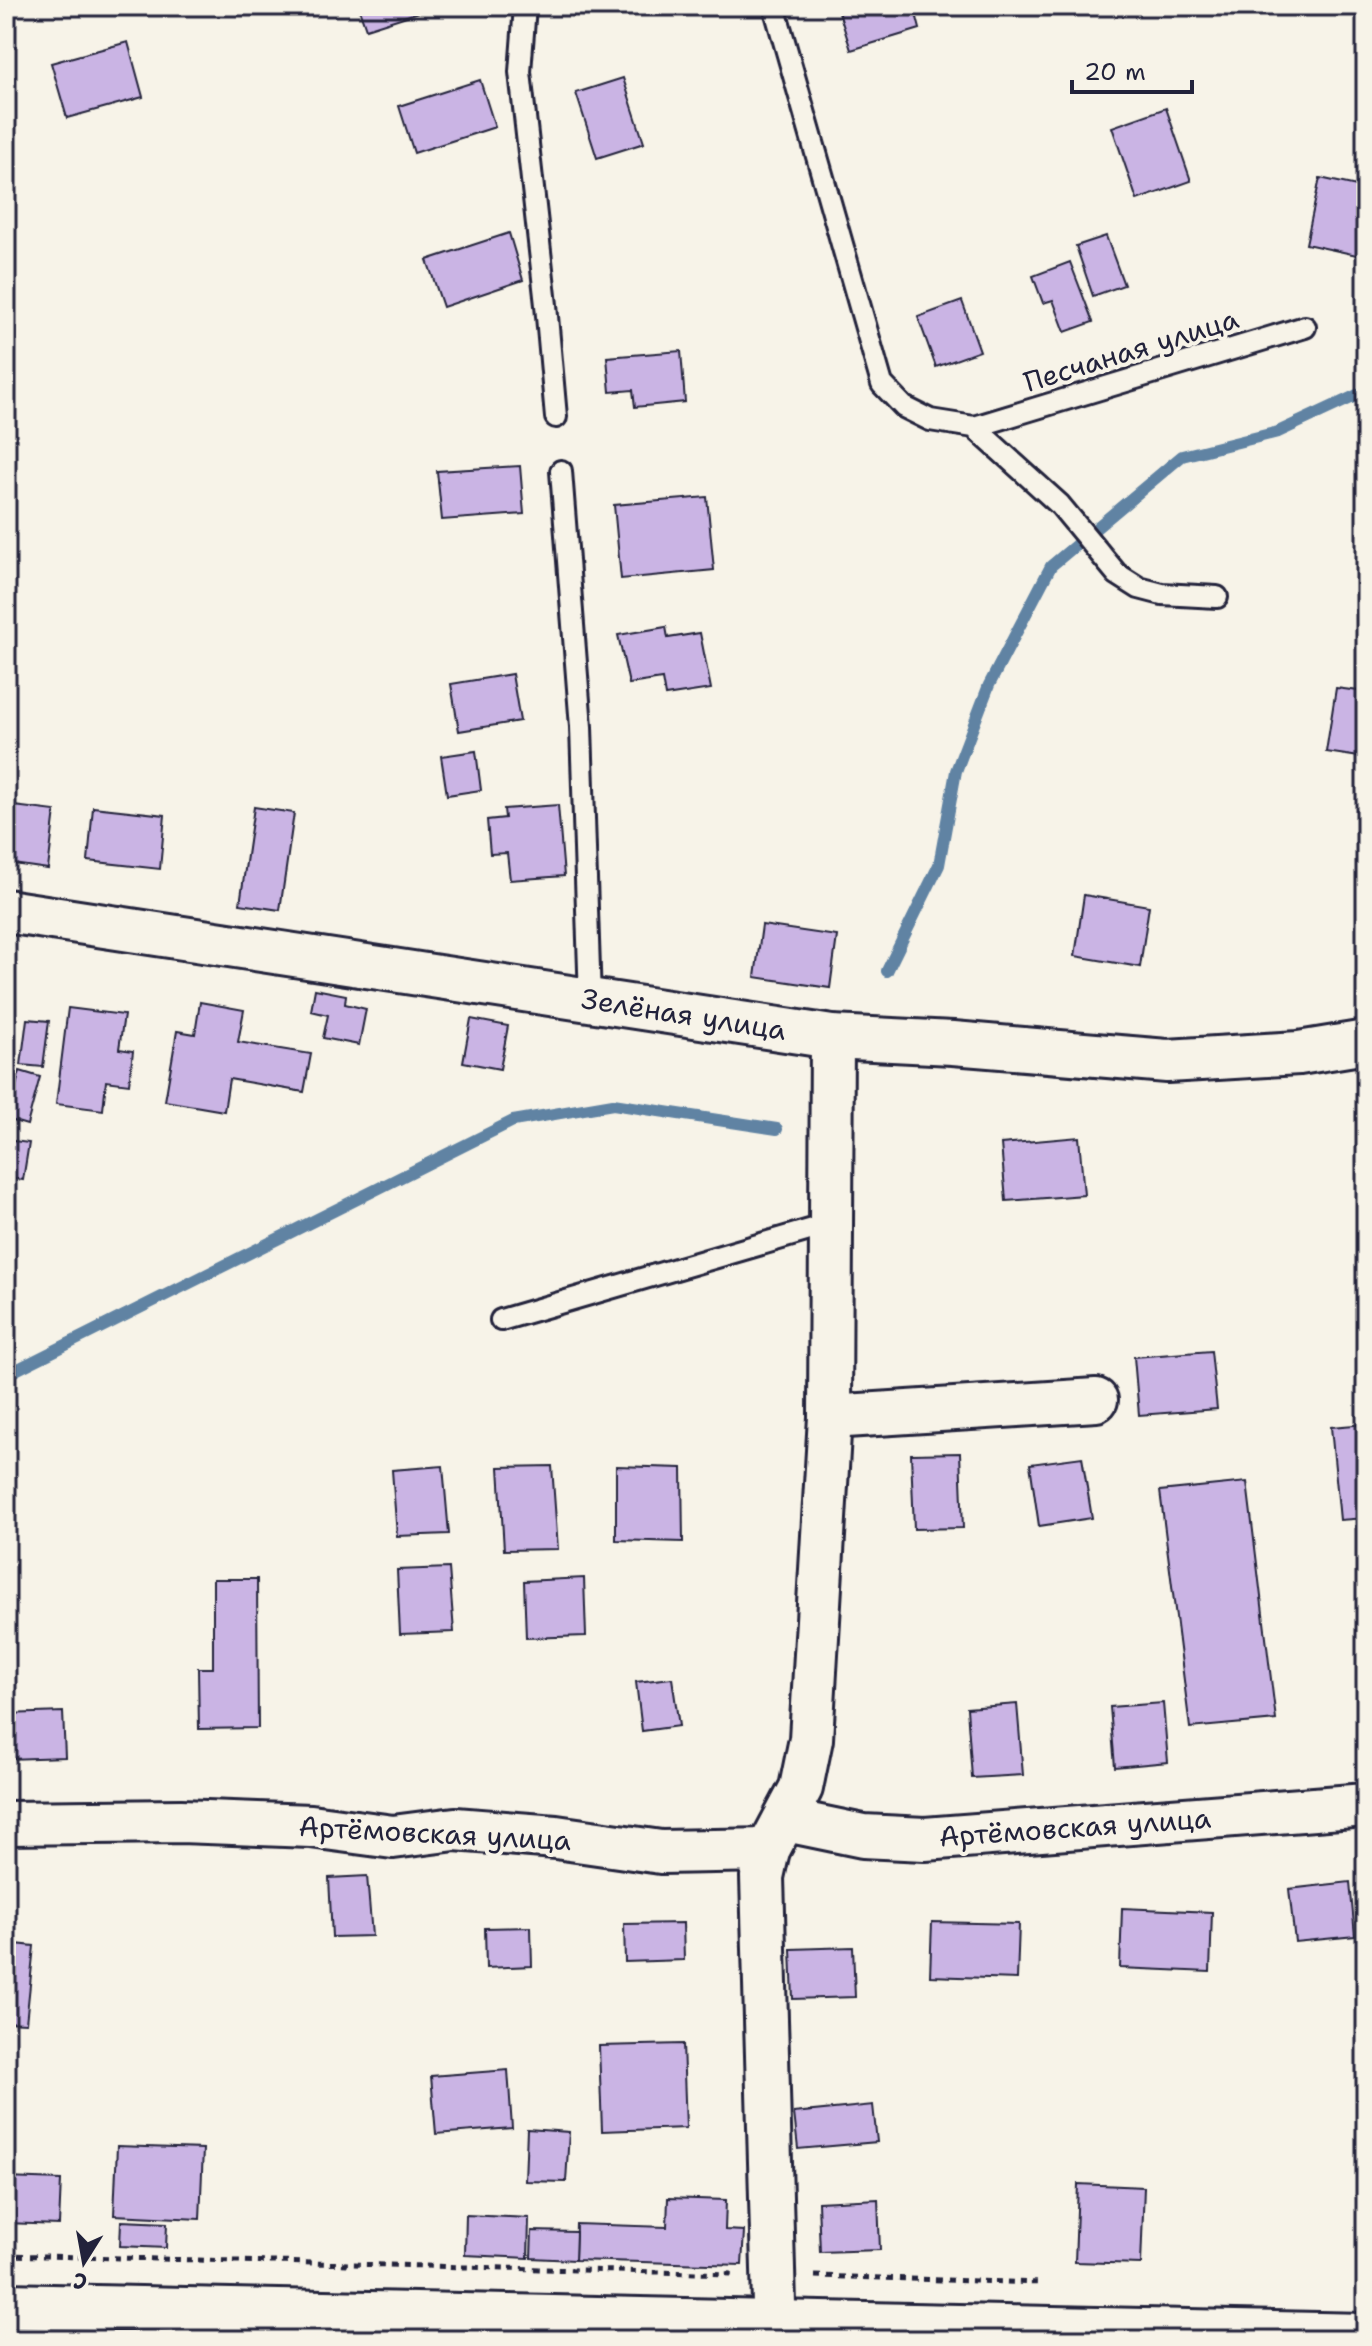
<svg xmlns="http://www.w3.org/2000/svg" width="1372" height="2346" font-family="'Shantell Sans',sans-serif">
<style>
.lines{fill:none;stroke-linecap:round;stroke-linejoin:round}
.stream{stroke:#6083a3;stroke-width:12}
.building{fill:#cab4e4;stroke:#22223b;stroke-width:2}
.service-casing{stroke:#22223b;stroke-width:26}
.minor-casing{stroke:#22223b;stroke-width:48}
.primary-casing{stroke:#22223b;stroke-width:50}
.path{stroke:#22223b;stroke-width:5;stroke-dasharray:6 6;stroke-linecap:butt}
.service{stroke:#f7f3e8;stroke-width:20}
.minor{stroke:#f7f3e8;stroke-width:42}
.primary{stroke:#f7f3e8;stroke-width:44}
.labels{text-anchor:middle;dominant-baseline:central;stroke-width:8;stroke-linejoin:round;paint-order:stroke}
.street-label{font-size:28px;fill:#22223b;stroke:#f7f3e8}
</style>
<rect width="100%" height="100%" fill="#f7f3e8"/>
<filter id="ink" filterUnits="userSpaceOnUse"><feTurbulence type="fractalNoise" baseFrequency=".0125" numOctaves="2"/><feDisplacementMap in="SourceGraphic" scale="16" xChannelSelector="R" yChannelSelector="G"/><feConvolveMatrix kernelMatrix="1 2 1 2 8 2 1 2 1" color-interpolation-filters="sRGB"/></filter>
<g filter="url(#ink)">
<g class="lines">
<!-- stream -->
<g class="stream">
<path d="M887,971L939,865L956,771L989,685L1051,566L1182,456L1278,432L1366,391"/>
<path d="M6,1375L513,1121L613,1104L777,1129"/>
</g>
</g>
<!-- building -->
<g class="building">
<path d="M358,6H438L366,29Z"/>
<path d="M837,6H914L920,29L851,50Z"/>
<path d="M128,42L143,97L67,118L51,63Z"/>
<path d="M623,78L644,143L597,158L576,93Z"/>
<path d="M480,80L495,127L414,153L399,106Z"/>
<path d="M1166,108L1191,181L1137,200L1112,127Z"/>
<path d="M1320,178L1366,188V257L1306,244Z"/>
<path d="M509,233L523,280L443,307L427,260Z"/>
<path d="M1106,236L1124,285L1093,296L1076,246Z"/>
<path d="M1070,262L1093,322L1065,332L1053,300L1043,303L1033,276Z"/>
<path d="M962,301L980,351L936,367L918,317Z"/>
<path d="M681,351L685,402L635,407L633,390L610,392L607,357Z"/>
<path d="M520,466L524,514L442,520L437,471Z"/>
<path d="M707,497L714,570L621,579L614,505Z"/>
<path d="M666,627L668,638L700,633L711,689L665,696L662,679L629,684L618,635Z"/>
<path d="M512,674L520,721L459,731L451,684Z"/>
<path d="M1336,688L1366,692V758L1326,752Z"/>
<path d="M476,751L481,790L447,795L441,756Z"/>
<path d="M6,805L55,811L48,869L6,863Z"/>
<path d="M558,805L564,876L510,880L507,853L490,854L487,820L505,818L504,809Z"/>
<path d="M93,807L165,815L160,869L88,861Z"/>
<path d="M254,807L294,813L280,910L240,904Z"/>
<path d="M1084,895L1149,906L1140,967L1075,956Z"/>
<path d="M762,925L837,936L830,988L755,977Z"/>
<path d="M315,989L346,995L345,1004L366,1009L359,1045L323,1038L328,1015L311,1011Z"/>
<path d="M200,1002L244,1010L238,1042L311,1054L304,1092L229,1079L224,1111L165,1101L177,1031L195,1034Z"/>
<path d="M68,1008L124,1015L119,1049L133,1051L129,1084L106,1081L103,1110L56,1104Z"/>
<path d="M27,1019L49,1021L43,1067L21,1065Z"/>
<path d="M471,1019L508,1026L500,1069L463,1062Z"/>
<path d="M20,1071L40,1077L27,1125L7,1119Z"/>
<path d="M1079,1137L1084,1195L1006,1201L1001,1144Z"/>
<path d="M6,1140L29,1143L23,1180L6,1177Z"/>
<path d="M1211,1351L1217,1409L1139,1415L1134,1357Z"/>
<path d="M1366,1424V1518L1340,1520L1331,1427Z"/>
<path d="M960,1453L963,1528L914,1529L911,1454Z"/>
<path d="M1082,1457L1092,1518L1039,1526L1030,1464Z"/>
<path d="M443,1466L449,1534L397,1536L392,1470Z"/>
<path d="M552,1466L558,1549L504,1550L499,1467Z"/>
<path d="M616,1466L682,1468L683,1542L616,1540Z"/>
<path d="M1247,1482L1276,1720L1190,1728L1160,1491Z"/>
<path d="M449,1568L454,1632L400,1634L397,1570Z"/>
<path d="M584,1578L586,1636L526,1638L524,1581Z"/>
<path d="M213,1579H257L258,1728L199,1729L198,1668H213Z"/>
<path d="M672,1678L679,1726L642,1731L636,1682Z"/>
<path d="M1163,1703L1168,1762L1115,1767L1110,1707Z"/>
<path d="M1017,1704L1023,1775L972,1778L967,1708Z"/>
<path d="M63,1712L65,1757L8,1759L6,1714Z"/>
<path d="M367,1876L372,1936L332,1937L329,1878Z"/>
<path d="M1350,1882L1355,1936L1295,1942L1289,1889Z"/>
<path d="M1122,1908L1212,1912L1210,1972L1120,1968Z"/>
<path d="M932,1922L1019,1924L1017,1979L930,1976Z"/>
<path d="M683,1923L684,1960L625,1962L624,1924Z"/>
<path d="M531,1927L532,1966L486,1968L485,1928Z"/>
<path d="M6,1943L34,1946L26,2023L6,2022Z"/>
<path d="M853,1947L855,1997L793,1999L791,1949Z"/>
<path d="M683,2044L686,2128L602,2131L599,2046Z"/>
<path d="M508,2070L512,2128L436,2134L431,2076Z"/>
<path d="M873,2105L877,2142L798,2149L794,2113Z"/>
<path d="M527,2129L569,2132L566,2182L525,2181Z"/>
<path d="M117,2146L203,2149L200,2219L114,2215Z"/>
<path d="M6,2178L61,2180L59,2225L6,2223Z"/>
<path d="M1078,2184L1144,2187L1141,2264L1075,2262Z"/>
<path d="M668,2198L726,2200L725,2230L744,2231L742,2265L575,2260L576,2224L667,2227Z"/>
<path d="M878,2199L880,2250L820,2252L818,2202Z"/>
<path d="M466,2215L529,2218L528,2258L465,2255Z"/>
<path d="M121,2221L167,2223L166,2248L120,2246Z"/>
<path d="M532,2231L576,2232L575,2260L531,2258Z"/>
</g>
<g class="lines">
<!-- service casing -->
<g class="service-casing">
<g id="service">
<path d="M525,6L520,72L546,305L556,417"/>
<path d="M774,6L882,384L904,407L930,420L974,427L1060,505L1117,574L1139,588L1162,594L1217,597"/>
<path d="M974,427L1305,327"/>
<path d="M561,471L581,727L590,1000"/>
<path d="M501,1320L830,1224"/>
</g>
</g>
<!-- minor casing -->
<g class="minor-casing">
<g id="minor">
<path d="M6,911L832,1037L953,1043L1167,1061L1299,1053L1366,1042"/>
<path d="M830,1417L1096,1400"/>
<path d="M786,1820L863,1836L925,1839L1366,1805"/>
<path d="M6,1823L181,1821L311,1826L393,1837L455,1829L556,1837L661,1852L768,1850"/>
<path d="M775,2340L762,1877L768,1850L801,1788L811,1739L830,1417L832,1037"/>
</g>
</g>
<!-- primary casing -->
<g class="primary-casing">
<path id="primary" d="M6,2306L1366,2336"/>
</g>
<!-- path -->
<g class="path">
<path d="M6,2255L733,2274"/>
<path d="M815,2276L1041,2283"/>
</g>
<!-- service -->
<use href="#service" class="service"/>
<!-- minor -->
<use href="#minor" class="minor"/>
<!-- primary -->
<use href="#primary" class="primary"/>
</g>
</g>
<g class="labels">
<!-- street labels -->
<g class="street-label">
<text transform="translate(1131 350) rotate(-17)">Песчаная улица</text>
<text transform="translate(684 1014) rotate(9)">Зелёная улица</text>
<text transform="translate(1075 1827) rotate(-4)">Артёмовская улица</text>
<text transform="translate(435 1833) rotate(3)">Артёмовская улица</text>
</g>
</g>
<!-- margin -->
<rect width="1372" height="2346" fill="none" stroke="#f7f3e8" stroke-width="32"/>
<rect x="16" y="16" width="1340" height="2314" fill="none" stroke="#22223b" stroke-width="3" filter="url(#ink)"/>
<!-- north arrow -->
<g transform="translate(84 2262) rotate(191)" stroke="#f7f3e8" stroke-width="6" paint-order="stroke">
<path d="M0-6L14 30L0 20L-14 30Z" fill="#22223b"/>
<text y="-12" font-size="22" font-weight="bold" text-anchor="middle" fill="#22223b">С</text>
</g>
<!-- scale -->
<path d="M1072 80v12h120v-12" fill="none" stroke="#22223b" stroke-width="4"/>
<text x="1084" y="80" font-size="24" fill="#22223b" stroke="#f7f3e8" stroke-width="6" paint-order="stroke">20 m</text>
</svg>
